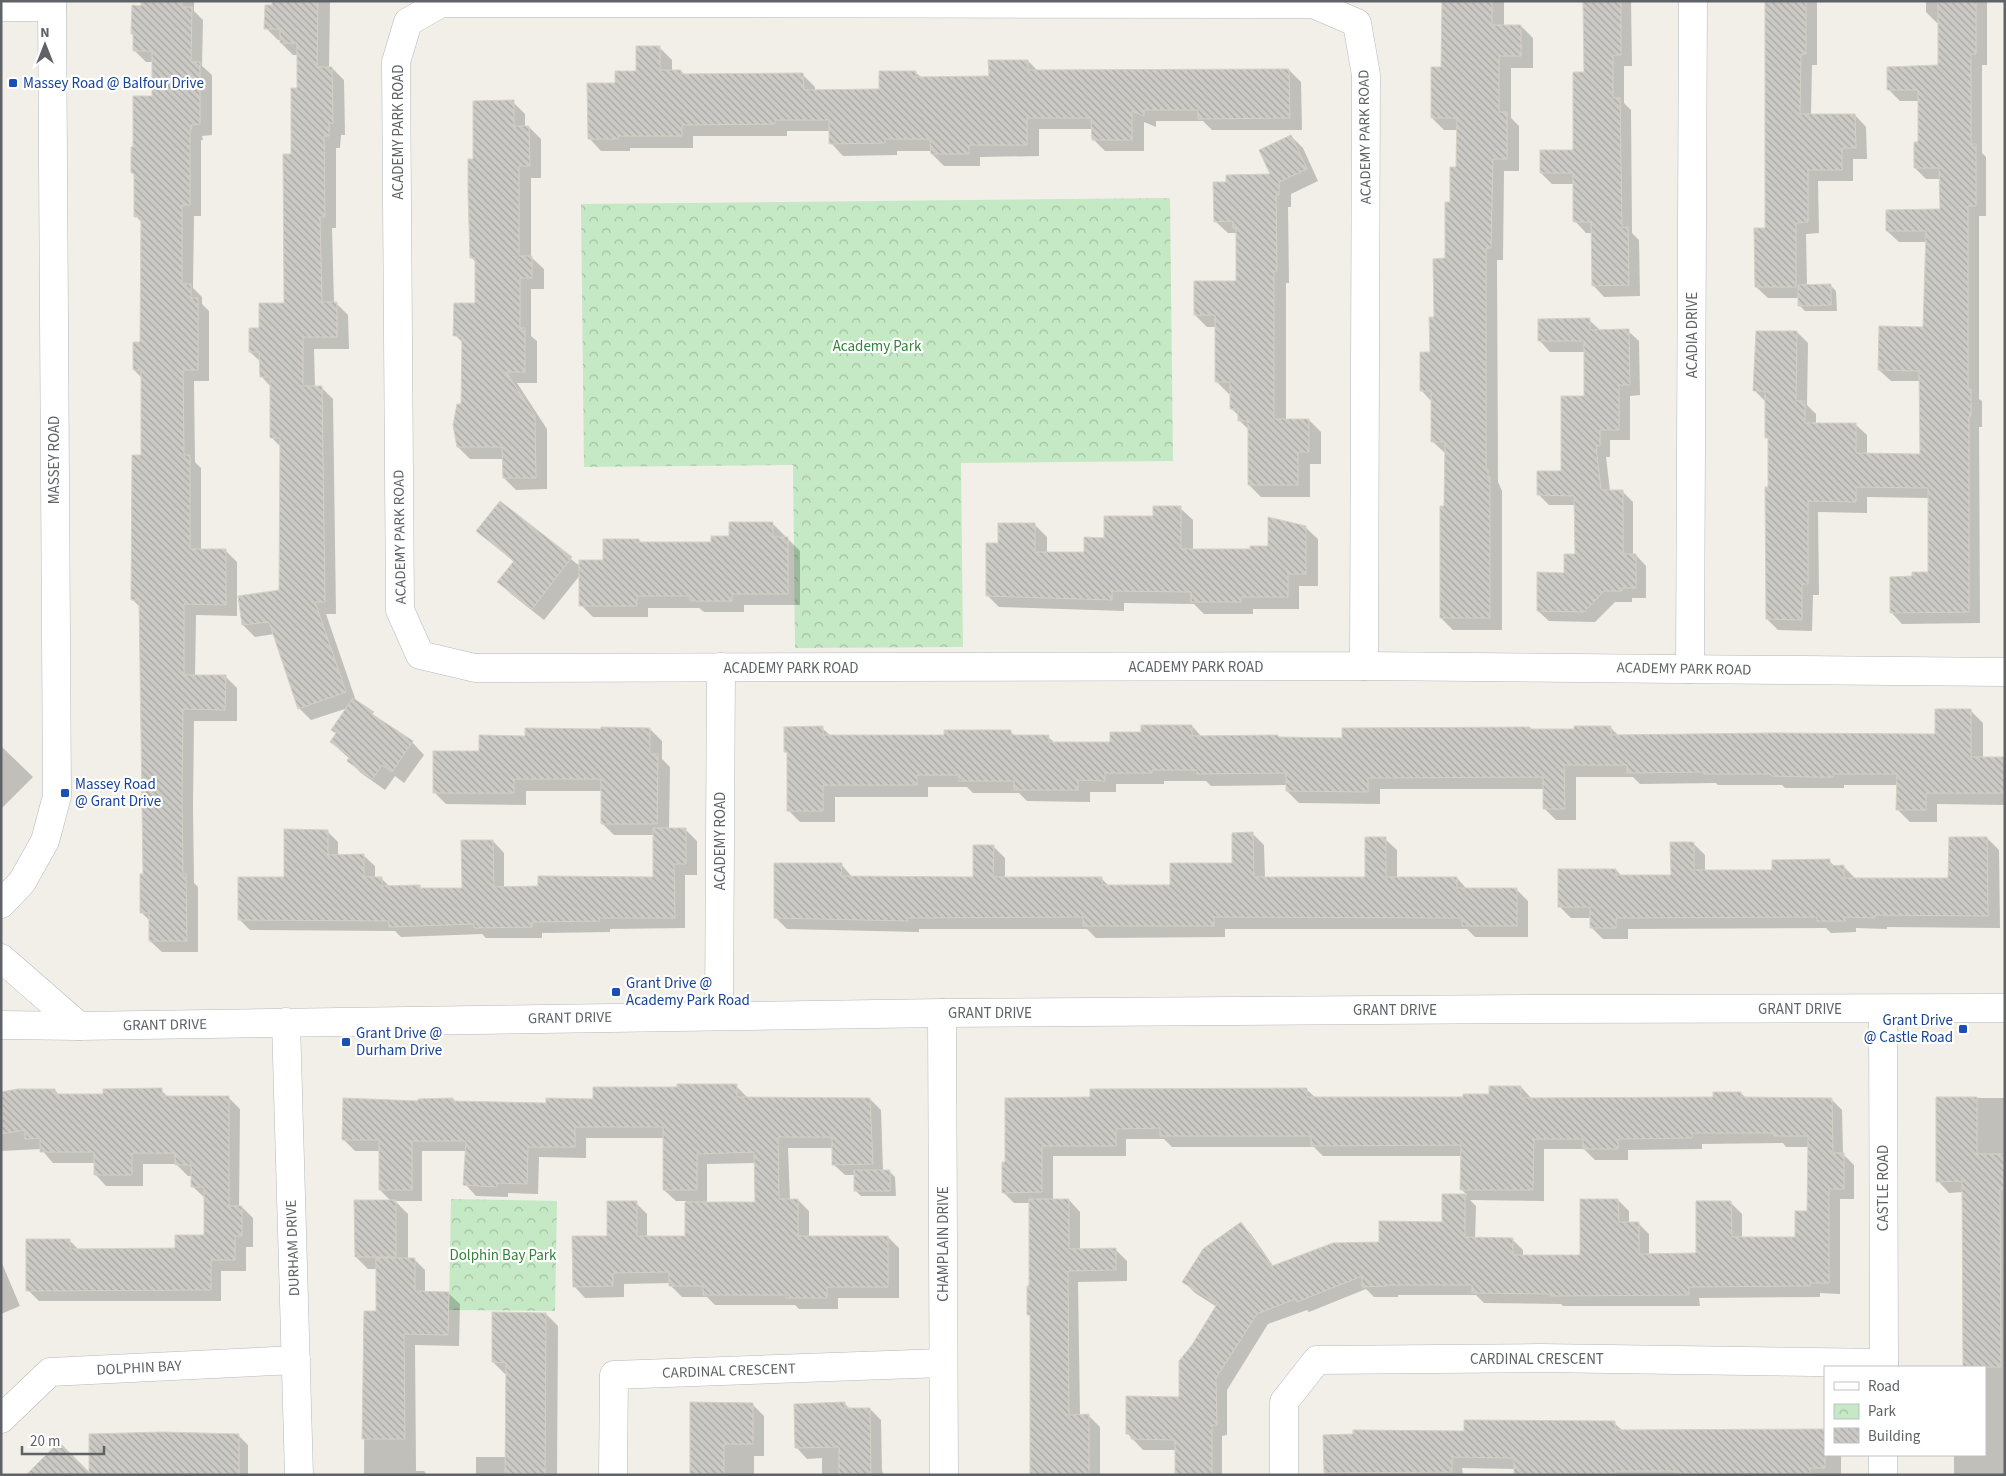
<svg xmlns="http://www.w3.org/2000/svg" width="2006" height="1476" font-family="'Source Sans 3',sans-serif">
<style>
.park{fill:url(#park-crowns)}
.shadow{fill:#0003;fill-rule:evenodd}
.building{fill:url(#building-back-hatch);stroke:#d6d1c6}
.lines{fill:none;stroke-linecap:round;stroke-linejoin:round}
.minor-casing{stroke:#b5b8bc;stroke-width:29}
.minor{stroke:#fff;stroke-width:28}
.transit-dot{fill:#1a4fb4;stroke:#fff;stroke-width:2}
.labels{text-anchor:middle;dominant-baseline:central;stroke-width:4.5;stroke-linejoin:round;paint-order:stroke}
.transit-label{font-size:15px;fill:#164399;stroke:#fff;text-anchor:start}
.street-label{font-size:15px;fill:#5f6368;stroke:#fff}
.park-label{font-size:15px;fill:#348238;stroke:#fff}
</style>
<defs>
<pattern id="park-crowns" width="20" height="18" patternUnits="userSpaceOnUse" patternTransform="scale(1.25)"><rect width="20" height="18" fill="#c5e8c5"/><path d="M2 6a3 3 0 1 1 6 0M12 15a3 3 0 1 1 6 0" fill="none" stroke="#a3c0a4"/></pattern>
<pattern id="building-back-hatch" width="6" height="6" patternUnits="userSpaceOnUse" patternTransform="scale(1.25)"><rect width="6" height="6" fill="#cccac5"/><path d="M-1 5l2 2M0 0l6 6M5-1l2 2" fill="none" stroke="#a9a8a4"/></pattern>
</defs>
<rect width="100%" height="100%" fill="#f1efe8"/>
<!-- park -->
<g class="park">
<path d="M1170,198L1173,461L961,463L963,647L795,648L793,465L584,467L581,204Z"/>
<path d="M451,1199L557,1201L555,1311L449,1310Z"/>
</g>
<!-- shadow -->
<g class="shadow">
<path d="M141,1H194V11L203,20L202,66L212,75V135L202,136L203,140H201V216H194L193,288L202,297V304L209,311V381H194L195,462L201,468V551H226L237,562V616L196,615L195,676H225L237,688V721H194L193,806L194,883L198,887V952H162L150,941V921L142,913L144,875L140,607L133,600L142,456V378L134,370L141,344L142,223L136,216V176L132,173L135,148L154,98V62H146L134,50V36L132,34L141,7Z"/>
<path d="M273,1H330L329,68H332L344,80L345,135H341L340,148H336V228H332L334,303H336L348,315L349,349H314L315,387H321L333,399L336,614H326L356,701L382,722L412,742L424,755L404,783L395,776L385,790L361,773L349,761L350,759L331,742L337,734L348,708L311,720L299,708L274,634L255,637L243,625L281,591L282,448L271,437V387L261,376V362L250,352L260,329L285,304L292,155L298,89V55H293L281,43V40H278L266,28Z"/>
<path d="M1443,1H1503L1504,3V26H1521L1533,38V68H1511V118L1519,126V171H1504L1503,260H1497L1498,482L1502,491V630H1453L1441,618L1446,454L1432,441V402L1421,390L1431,353L1435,318L1446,260L1451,203L1457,168L1458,130H1444L1432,118L1443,68Z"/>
<path d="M1584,1H1631L1632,66H1624V103L1631,110L1632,233L1639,240L1640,296L1604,297L1593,285L1592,233H1586L1575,221L1574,184H1552L1541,173L1574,151L1585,73Z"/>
<path d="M1766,1H1817V65H1812L1811,115H1855L1866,127L1867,159H1853V181H1818L1819,233L1806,234L1807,286L1830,285L1836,291L1837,311H1805L1800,306V298H1768L1756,287L1766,230Z"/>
<path d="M1926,1H1987V65H1982V153L1986,157V216H1979V399L1982,401V427H1979L1980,623L1902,624L1891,612L1914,578L1930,573V498L1867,497V513L1818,512L1819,595H1813L1812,631L1778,630L1767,619L1770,440L1767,437L1766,402L1755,391L1797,332L1808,343L1807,405L1816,414V424H1855L1867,435V455H1921V381H1891L1879,370L1924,328L1927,242H1899L1887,231L1941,210V179H1926L1915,168L1919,143V101H1900L1888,89L1939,66V23H1937L1926,12Z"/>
<path d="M660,48L672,60V71H681L685,75H803L815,87V91H880L915,72L922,78L990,77L1028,61L1038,71L1289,70L1301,82L1302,130H1212L1203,121H1156V127L1144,122V151H1105L1093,139V129H1039V156L980,157V166H944L932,154V151H897V155L843,156L831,143V131H787V136H693V148H630V151H601L589,138L617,85L637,72Z"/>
<path d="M513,102L525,114V127H529L541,139V178H531V257L544,269V289H531V336L537,341V383H517L547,429V489L516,490L504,478V459H470L458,447L462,405L463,343L455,335L476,304V262L471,257L474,161Z"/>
<path d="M1291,136L1303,148L1318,181L1291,194V207H1288L1289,283H1286V420H1309L1321,432V464H1310V497H1261L1249,485V430L1239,420V416L1231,408V394H1229L1217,382V327H1207L1195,315L1238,283L1237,233H1228L1215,221L1227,183L1272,176Z"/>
<path d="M1589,320L1601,331H1628L1639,341L1640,395L1630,396V440H1610V457H1606L1610,491H1622L1633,502V555H1636L1646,566V598H1632V602H1615L1595,622L1549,621L1538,611L1566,574L1577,555L1576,505H1549L1538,494L1562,472L1586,397L1585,352H1550L1540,341Z"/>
<path d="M500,503L581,567L605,561L639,540L642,543H713L773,524L785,536V539H788L800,551V605H744V612H704L699,608H648V617H593L581,605V574L544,620L511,594L499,582L514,562L478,531Z"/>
<path d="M1180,508L1193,520V550H1251L1269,547L1305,527L1318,539V586H1299V609H1253V614H1204L1194,604L1124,603V611L999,607L987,595L999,545L1035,525L1047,537V553H1085L1105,539Z"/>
<path d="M1971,711L1983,723V758L2005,759V805L1937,804V822H1910L1898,810V785H1844V788H1785L1782,785H1718L1716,783L1640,784L1633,777H1576V820H1556L1544,808V789H1380V804L1299,803L1287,791V785L1211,786L1206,781H1164V784H1116V792H1090V802L1027,801L1019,793H973L967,787H928V797H835V822H800L788,810V754L785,751L822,728L831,736H945L1010,731L1016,737H1048L1055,743L1111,744L1142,734L1192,726L1202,737L1278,736L1280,738L1344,739L1530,728L1532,730H1576L1610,727L1619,736L1936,735Z"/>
<path d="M650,729L662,741V759L670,767L669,830H686L697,841V875H685V928L610,929V932L542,933V938H486L482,934L401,937L395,931L250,930L239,919L285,878L327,831L338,842V856L363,855L375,866V878H381L390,887L463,889L493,841L504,853V888H539L654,879V835H614L602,823V791H526V805L446,804L434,792L480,752L526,737Z"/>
<path d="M1,746L33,777L1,809Z"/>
<path d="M1253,834L1264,845L1265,878L1366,879L1385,839L1397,850V878H1457L1467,889H1516L1528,901V937H1475L1467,929H1225V937L1096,938L1087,929H919V932L787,929L775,917L841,864L853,878H974L993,846L1005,858V878H1101L1110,887L1171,886L1234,864Z"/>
<path d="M1987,838L1999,850L2000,928L1887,927V929L1856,928V932L1831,933L1826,928L1628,929V939H1603L1591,927V918H1571L1559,906L1616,870L1622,876H1672L1693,843L1705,855V871H1773L1829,861L1836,867H1844L1856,879H1950Z"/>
<path d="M736,1086L748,1098L870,1099L881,1110L883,1171H889L895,1177L896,1196H861L855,1190V1175H845L833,1164V1148H788L790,1200H798L809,1211V1237H888L899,1248V1298H838V1309H799L795,1305H715L707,1297H682L671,1286V1283L624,1284V1297L585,1298L574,1286L636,1203L647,1214V1237H686V1201H676L664,1190V1138H586V1158L539,1157L538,1194L508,1193V1197L476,1196L465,1184L467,1151H422V1201H395L408,1214V1259H414L425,1270V1293H448L460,1304L459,1346L415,1345L416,1471H424L427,1475H364L365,1312H377V1269H368L356,1257L392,1202L380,1190V1151H355L344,1140L419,1102L453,1099L456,1102L547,1104L594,1100V1088ZM755,1163L756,1203H707V1164Z"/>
<path d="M1521,1087L1532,1099L1714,1098L1741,1093L1746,1098L1831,1099L1842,1110L1843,1154L1854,1165V1199H1840V1294L1820,1293V1297L1699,1298L1700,1306H1563L1561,1304L1484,1303L1476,1295H1398V1297H1374L1366,1289L1309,1312L1307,1310L1268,1324L1227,1390V1435L1222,1436V1475H1176V1450H1143L1127,1433L1180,1399L1193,1346L1217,1307L1195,1293L1184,1282L1240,1224L1251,1234L1274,1267L1380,1243L1443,1223V1195H1467L1461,1189L1462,1156H1323L1314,1147H1172L1164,1139H1126V1156H1053V1200H1069L1080,1212V1250L1115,1249L1127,1261V1281L1078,1282L1080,1416H1089L1100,1427V1475H1032L1031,1317L1029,1314L1030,1203H1014L1003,1192L1006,1163L1091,1099L1306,1089L1316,1098H1465L1490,1095ZM1783,1143L1786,1147H1809V1212L1796,1238H1742V1214L1731,1203L1698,1255H1649V1234L1638,1223H1629V1211L1618,1200L1582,1256H1523V1250L1512,1239H1475L1476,1206L1470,1200L1544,1201V1149H1584L1595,1160H1628V1150L1702,1149V1144Z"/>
<path d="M55,1090L59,1095H104L161,1090L169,1098H229L240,1109L239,1207H242L253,1218V1247H246V1271H221V1301H39L28,1290L69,1240L79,1250H176L205,1236V1198L192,1186V1176H188L176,1164H143V1186H106L95,1174V1163H53L41,1149L1,1151V1093Z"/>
<path d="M1937,1098H2005V1475H1954V1455H1985V1367H1963V1192L1949,1193L1938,1181Z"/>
<path d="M1,1261L20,1306L1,1314Z"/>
<path d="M546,1314L558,1326L557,1475H476V1457H506L507,1374H505L493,1362Z"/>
<path d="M844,1403L850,1409H870L881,1420L882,1471L884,1475H822V1458L807,1459L796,1447Z"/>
<path d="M752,1404L764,1416V1456H754V1475H691Z"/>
<path d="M1614,1423L1623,1431L1825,1455H1841V1475H1515V1469L1462,1468L1463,1475H1327L1325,1473L1466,1432Z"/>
<path d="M238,1435L248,1445V1475H31H90Z"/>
</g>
<!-- building -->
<g class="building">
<path d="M141,1H182V7H192L191,62H200V124L191,125L192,129H190V205H182V284H191V298H198V370H183L184,455H190V549H226V605L184,604V675H226L225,710L183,709L182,794L183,874H186L187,941H149V913H140V874H143L139,600H131L132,455H141V370H133V342H140L141,217H134V173H131V147H133V96H152V51H133V34H131L132,5L141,6Z"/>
<path d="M272,1H318L317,67H332L333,123H329V136H324L325,217H320L322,302H337V337H303V386H322L325,602H315L346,692L298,709L269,622L242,625L238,596L279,590L280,438H270V377H260L259,352H249V328H259V303H284L283,154H291V88H297V43H280V29H264L265,5H272Z"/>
<path d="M1442,1H1492V25H1521V56H1499V112H1507V159H1493L1491,248H1486V470H1488V477H1490V618H1440V506H1444L1445,442H1431V391H1420V352H1430L1429,317H1434L1433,259L1445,258V202H1450V167H1456L1457,118H1431V67H1441Z"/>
<path d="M1583,1H1621V55H1613V98H1620L1622,228L1628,227L1629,285L1592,286L1591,222H1573V173H1540V150H1573V72H1584Z"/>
<path d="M1765,1H1806V54H1801L1800,114H1855L1856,148H1842V170H1808V222L1796,223V287H1755L1754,228H1765Z"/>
<path d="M1938,1H1976V54H1971V144H1976V206H1968V389H1971V416H1969V612L1890,613V577L1912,576V572H1928V488L1856,487V502L1808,501V584H1802V620L1766,619L1765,487H1768V438H1765V391H1753L1756,331H1797L1796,401H1805V423H1856V453L1920,454L1919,371L1878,370L1879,326L1923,327L1926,231H1886V210L1940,209L1939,168H1914V142H1918V90H1887V67L1938,65Z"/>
<path d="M636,46H660V70H681V74L803,73L804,90L879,89V71H916V77L989,76L988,60H1028V70L1289,69L1290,118L1198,119V110H1144V116L1132,111V140H1092L1091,118H1027V145H969V154H931L930,139H885V143L829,144V120H775V124L682,125V136H618V139H588L587,83H615V71H636Z"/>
<path d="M514,100V126H529L530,166H519V256H532V278H520V328H525V372H506L535,416L536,478H503L502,447H457L453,425L457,404H461L462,336H453L454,303H475V258H470L468,193V159H473V101Z"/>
<path d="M1291,135L1307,169L1279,182V195H1276L1277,271H1274V419H1309V452H1298V485H1248V421H1238V409H1230V382H1215V315H1194V281H1236V228H1233V221L1214,222L1213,182H1226V175L1270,174L1259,150Z"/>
<path d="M1831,284V305L1798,306V285Z"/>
<path d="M1590,318V330L1629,329L1630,385H1619V430H1600V446H1596L1601,490H1623V554H1636V588H1622V591H1604L1584,612L1537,611V572L1564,573V554H1575L1574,496L1537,495V471H1561V396H1584V341H1538V319Z"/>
<path d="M500,501L572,557L532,609L497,582L514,561L476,531Z"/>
<path d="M1153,506H1181V549H1250V546H1268V517L1306,526V574H1288V597H1241V602H1191V592L1112,591V600L986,596V543H998V523H1035V552H1084V537L1104,538V516H1153Z"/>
<path d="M729,522H773V537H788V594H732V601H690V596H637V606H579V560H603V539H639V542H711V536H729Z"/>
<path d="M353,698L374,712L372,714L413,741L392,772L382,765L372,779L347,761L350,756L330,742L336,733L331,730Z"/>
<path d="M1935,709H1971V757H2005V793H1926V810H1896L1897,774H1833V777H1812L1771,776V774H1704V772L1627,773V765H1564L1565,809H1543V777L1368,778V792L1286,791V773L1197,774V770H1152V773H1105V781L1078,780V790H1014V781H959V775H917V785H823V811H787V752H784V727L823,726V735H944V730H1011V735H1049V742H1110V732H1141V725H1192V736L1278,735V737L1342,738V728L1530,727V729H1574V726H1611V735L1772,733L1935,734Z"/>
<path d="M601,727L650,728V754H658L657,824H601V779H514V793H433V751H479V735L525,736V728L601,729Z"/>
<path d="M653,828H686V864H674L675,918H599L600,921L532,922V927L474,928V924L389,927V921L238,920V877H284V829L328,830V855L364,854V877H382V886L420,885V888H462L461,840H493L494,887L538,886V876L653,877Z"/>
<path d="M1253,832L1254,877H1365V837H1386V877H1457V888H1517V926H1462V918L1214,917V926H1083V917L907,918L908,921L774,918V863H842L841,876L973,877V845H994L993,877H1102V885H1170V863H1232V833Z"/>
<path d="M1949,837H1987L1988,916L1875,915V918L1845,917V921H1817V917L1616,918V928H1590V907H1558V869H1616V875H1671L1670,842H1694V870H1772V860L1830,859V866L1844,865V878H1948Z"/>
<path d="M677,1084H737V1097L870,1098L873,1164L832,1165V1137H778L779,1199H798V1236H888V1287H827V1298H786V1295H703V1286H669V1272L613,1273V1286L573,1287L572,1236H607V1201H637V1236H685V1202H755L754,1152L697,1154V1190H663V1127H575V1147H528L527,1184L497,1183V1187L463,1185L466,1141H412V1190H379V1140H342L343,1098L418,1101V1099L453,1098V1101L546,1103V1098L593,1099V1087H677Z"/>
<path d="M1489,1086H1521V1098L1713,1097V1092H1741V1097L1832,1098L1833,1153H1844V1189H1829V1283H1810V1286L1689,1287V1295L1551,1296V1294L1472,1293V1285H1387V1286L1362,1287V1276L1297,1302L1295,1299L1257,1314L1216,1378L1217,1425H1212V1475H1175V1440L1131,1439V1434H1126V1396L1179,1397V1361L1192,1345L1217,1304L1182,1282L1203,1249L1241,1222L1272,1266L1333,1243L1379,1242V1221L1442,1222V1194H1465V1237L1513,1238V1255H1580V1199H1618L1619,1222H1639V1254L1696,1253V1201H1731L1732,1237H1795V1211H1807L1808,1136H1774V1133H1692V1138L1618,1139V1149H1583V1139H1534L1533,1190H1460L1461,1145L1311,1146V1136H1160V1128L1116,1129V1146H1042V1192L1002,1193V1162H1005V1098L1090,1097V1089L1307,1088V1097H1463V1094H1489Z"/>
<path d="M162,1088V1096H229V1206H242V1236H235V1260H211V1290L26,1291V1239H70V1249L175,1248V1235H204V1187H191V1165H175V1153H132V1175H94V1152H40V1138L25,1139V1130L1,1134V1092L18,1089H55V1094H103V1089Z"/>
<path d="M1936,1097H1977V1154H2005V1189H2000L2001,1367H1963L1962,1181L1936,1182Z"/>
<rect x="854" y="1170" width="36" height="21"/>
<path d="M1029,1199H1069V1249L1116,1248V1270L1068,1271L1069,1415L1089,1414V1475H1030V1315H1027V1286H1029Z"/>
<path d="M354,1200H396V1257H355Z"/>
<path d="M376,1258H415V1291L449,1292L448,1335L404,1334L405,1439H362L364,1311H376Z"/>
<path d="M492,1312L546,1313L545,1475H505L506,1363L492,1362Z"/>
<path d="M690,1402L753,1403V1444H724V1475H690Z"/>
<path d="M845,1402V1408H870L871,1475H839V1447L795,1448L794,1404Z"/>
<path d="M1464,1420L1615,1421V1430L1825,1429V1468H1810V1475H1675V1471H1615V1475H1514V1458L1452,1457V1472L1324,1473L1323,1435L1353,1434V1430L1464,1431Z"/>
<path d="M162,1432L239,1434V1475H26L59,1442L89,1472V1434Z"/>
</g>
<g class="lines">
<!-- minor casing -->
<g class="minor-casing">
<g id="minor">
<path d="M441,3L1313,4L1357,23L1366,75L1364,666L475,668L420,655L400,610L396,62L408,22Z"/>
<path d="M1,7H52"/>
<path d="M1364,666L2005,672"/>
<path d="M1690,669L1693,1"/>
<path d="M1,904L22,882L45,841L57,796L52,1"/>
<path d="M1,958L79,1026"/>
<path d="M1883,1009L1884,1367"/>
<path d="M942,1013L944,1475"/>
<path d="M719,1015L721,667"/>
<path d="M286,1022L299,1475"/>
<path d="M1,1025L79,1026L942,1013L1538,1009L2005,1008"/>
<path d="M1,1419L50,1372L296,1360"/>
<path d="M613,1475L614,1375L943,1363"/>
<path d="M1284,1475V1402L1317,1360L1540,1358L1884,1363"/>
<path d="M1883,1475V1455"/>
</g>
</g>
<!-- minor -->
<use href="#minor" class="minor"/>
</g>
<!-- markers -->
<g class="transit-dot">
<rect x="8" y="78" width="10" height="10" rx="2.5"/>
<rect x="60" y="788" width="10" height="10" rx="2.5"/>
<rect x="611" y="987" width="10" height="10" rx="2.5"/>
<rect x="1958" y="1024" width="10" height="10" rx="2.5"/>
<rect x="341" y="1037" width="10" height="10" rx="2.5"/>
</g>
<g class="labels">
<!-- transit labels -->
<g class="transit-label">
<text x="23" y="83">Massey Road @ Balfour Drive</text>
<text x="75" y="784">Massey Road<tspan x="75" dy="17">@ Grant Drive</tspan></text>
<text x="626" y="983">Grant Drive @<tspan x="626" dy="17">Academy Park Road</tspan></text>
<text x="1953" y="1020" text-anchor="end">Grant Drive<tspan x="1953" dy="17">@ Castle Road</tspan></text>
<text x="356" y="1033">Grant Drive @<tspan x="356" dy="17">Durham Drive</tspan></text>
</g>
<!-- street labels -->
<g class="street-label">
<text transform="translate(398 132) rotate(-90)">ACADEMY PARK ROAD</text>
<text transform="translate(1365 137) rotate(-91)">ACADEMY PARK ROAD</text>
<text transform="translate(1692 335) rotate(-90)">ACADIA DRIVE</text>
<text transform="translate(54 460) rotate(-90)">MASSEY ROAD</text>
<text transform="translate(400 537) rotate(-91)">ACADEMY PARK ROAD</text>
<text x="1196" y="667">ACADEMY PARK ROAD</text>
<text x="791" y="668">ACADEMY PARK ROAD</text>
<text transform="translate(1684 669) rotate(1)">ACADEMY PARK ROAD</text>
<text transform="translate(720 841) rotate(-90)">ACADEMY ROAD</text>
<text x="1800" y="1009">GRANT DRIVE</text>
<text x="1395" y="1010">GRANT DRIVE</text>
<text x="990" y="1013">GRANT DRIVE</text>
<text transform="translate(570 1018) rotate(-1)">GRANT DRIVE</text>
<text transform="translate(165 1025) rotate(-1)">GRANT DRIVE</text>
<text transform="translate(1883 1188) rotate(-90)">CASTLE ROAD</text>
<text transform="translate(943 1244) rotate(-90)">CHAMPLAIN DRIVE</text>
<text transform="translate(293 1248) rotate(-92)">DURHAM DRIVE</text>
<text x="1537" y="1359">CARDINAL CRESCENT</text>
<text transform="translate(139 1368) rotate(-3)">DOLPHIN BAY</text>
<text transform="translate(729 1371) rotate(-2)">CARDINAL CRESCENT</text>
</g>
<!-- park labels -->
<g class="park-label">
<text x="877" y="346">Academy Park</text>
<text x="503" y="1255">Dolphin Bay Park</text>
</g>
</g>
<!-- border -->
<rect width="2006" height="1476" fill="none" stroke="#5f6368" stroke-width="5"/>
<!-- legend -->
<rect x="1824" y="1366" width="162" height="90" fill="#ffffff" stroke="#bfc1c3"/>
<rect x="1834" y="1382" width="25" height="8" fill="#ffffff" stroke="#bfc1c3"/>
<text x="1868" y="1391" font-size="15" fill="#5f6368">Road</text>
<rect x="1834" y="1404" width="25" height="15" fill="url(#park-crowns)" stroke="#bfc1c3"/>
<text x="1868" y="1416" font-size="15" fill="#5f6368">Park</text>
<rect x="1834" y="1428" width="25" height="15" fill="url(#building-back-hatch)" stroke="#bfc1c3"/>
<text x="1868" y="1441" font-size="15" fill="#5f6368">Building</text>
<!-- north arrow -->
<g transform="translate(45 45)" stroke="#ffffff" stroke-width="4" paint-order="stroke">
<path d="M0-4L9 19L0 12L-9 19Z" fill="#5f6368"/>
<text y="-8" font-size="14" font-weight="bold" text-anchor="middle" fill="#5f6368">N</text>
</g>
<!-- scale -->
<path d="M22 1446v8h82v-8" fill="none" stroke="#5f6368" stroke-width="2.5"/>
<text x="30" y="1446" font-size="15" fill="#5f6368" stroke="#ffffff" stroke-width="4" paint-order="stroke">20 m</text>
</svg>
